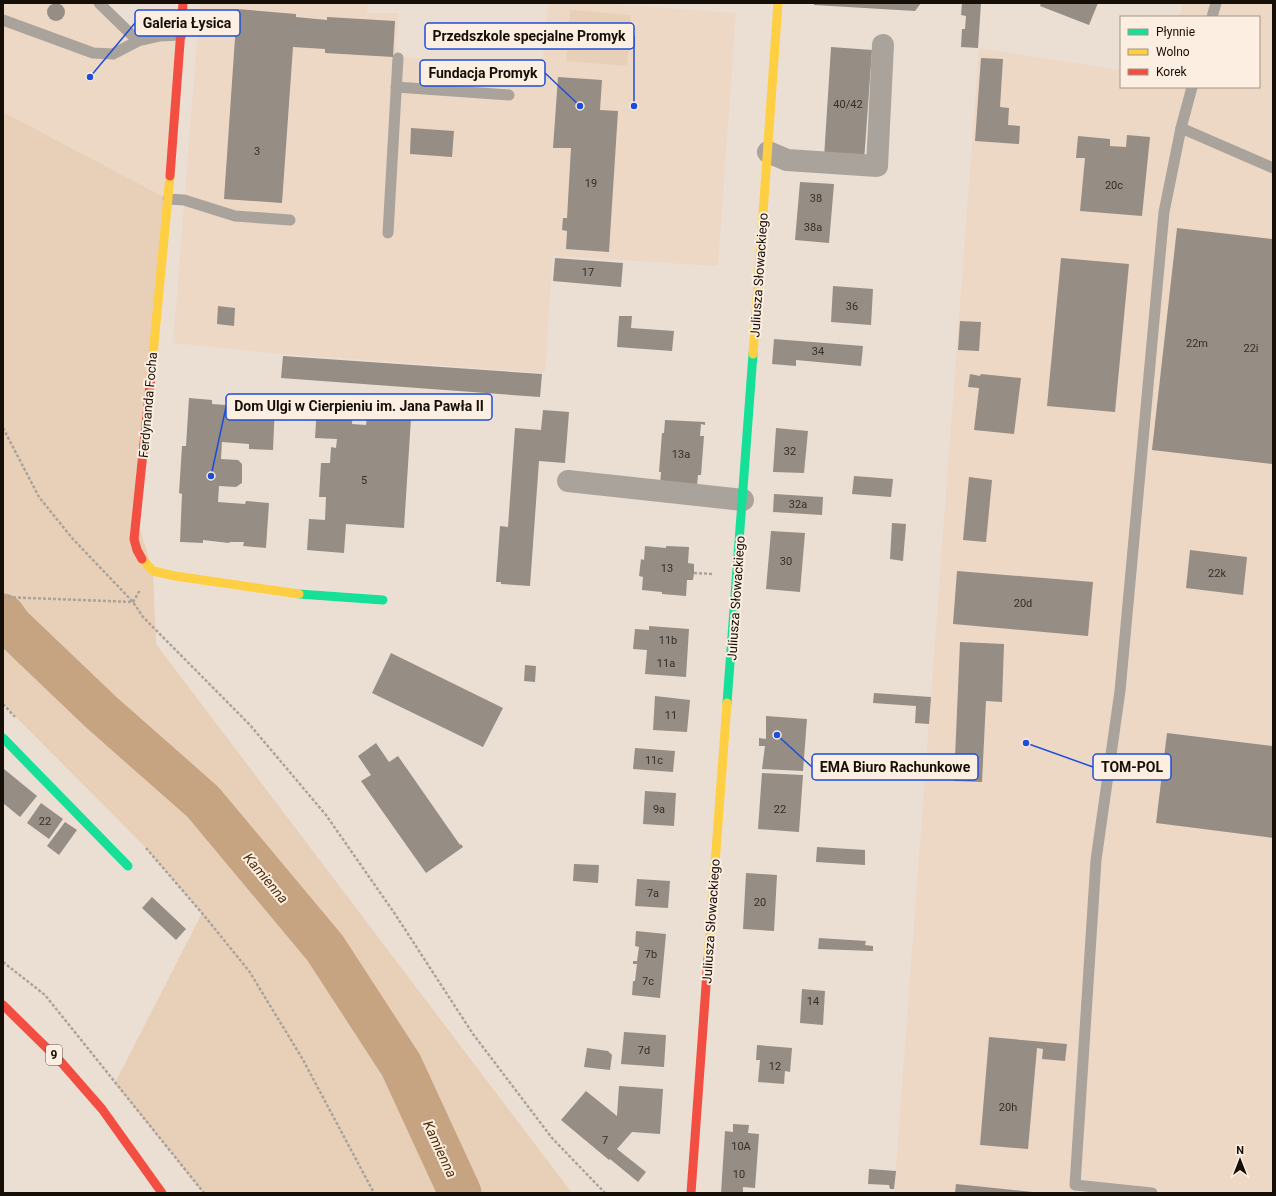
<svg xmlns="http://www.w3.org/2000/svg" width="1276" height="1196" font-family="Roboto,sans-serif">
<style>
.built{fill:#edd8c5}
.green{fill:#e8d0b8}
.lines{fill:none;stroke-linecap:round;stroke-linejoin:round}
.river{stroke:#c7a481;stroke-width:43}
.building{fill:#968d85}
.path{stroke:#aaa39c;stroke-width:2.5;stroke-dasharray:3 2;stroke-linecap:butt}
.lane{stroke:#aaa39b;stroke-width:11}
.street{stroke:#aaa39b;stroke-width:22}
.fast{stroke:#16e098;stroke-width:9}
.slow{stroke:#ffcf43;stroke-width:9}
.jam{stroke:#f24e42;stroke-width:9}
.labels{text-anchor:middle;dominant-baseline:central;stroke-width:4;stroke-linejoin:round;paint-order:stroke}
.number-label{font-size:11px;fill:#362e27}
.shield{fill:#fceee1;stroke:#5b5249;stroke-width:1}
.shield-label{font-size:12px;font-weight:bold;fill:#160f08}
.street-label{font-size:13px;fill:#160f08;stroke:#fceee1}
.water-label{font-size:14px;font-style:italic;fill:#4f300a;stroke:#fceee1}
.leader{fill:none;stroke:#1d4ed8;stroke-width:1.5}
.callout-dot{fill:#1d4ed8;stroke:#fceee1;stroke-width:1.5}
.callout{fill:#fceee1;stroke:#1d4ed8;stroke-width:1.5}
.callout-label{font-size:14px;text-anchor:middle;font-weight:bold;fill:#160f08}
</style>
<rect width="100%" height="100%" fill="#ebdfd4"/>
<!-- built -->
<g class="built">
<path d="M3,3H99L138,41L181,35L168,199L3,112Z"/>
<path d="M200,3H368L367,13H399L395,57L542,66L548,3H599L736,13L718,266L553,256L545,373L281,354L173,343Z"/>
<path d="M1183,3H1273V1193H894L979,48L1121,70V87H1259V17H1179Z"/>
</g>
<!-- green -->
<g class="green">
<path d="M570,10L631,15L627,66L566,61Z"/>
<path d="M3,112L168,199L136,517L153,571L156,644L572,1193H204L115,1083L202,913L150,852L3,704Z"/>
</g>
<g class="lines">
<!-- river -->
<path class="river" d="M3,615L11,626L101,712L203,802L325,948L401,1065L460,1193"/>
</g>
<!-- building -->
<g class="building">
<circle cx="56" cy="12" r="9"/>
<path d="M814,3H921L915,11L814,5Z"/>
<path d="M962,3H981L978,48L961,47L962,29H965L966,16L961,15Z"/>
<path d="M1041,3H1098L1089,25L1040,6Z"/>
<path d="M237,9L296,14V17L327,20V17L395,21L393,57L325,53V49L293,47L282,203L224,199Z"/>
<path d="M831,47L872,50L864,161L824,158Z"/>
<path d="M981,58L1003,59L1000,107L1009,108L1008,125L1020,126L1019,144L975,141Z"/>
<path d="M558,77L602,80L600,110L618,111L609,252L566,249L567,231L562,230L563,218H567L571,148H553Z"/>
<path d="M411,128L454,131L452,157L410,154Z"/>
<path d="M1127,135L1150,137L1142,216L1080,211L1085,158H1076L1078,136L1110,139V146L1126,147Z"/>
<path d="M800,182L834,184L829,243L795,240Z"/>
<path d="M1177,228L1273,239V464L1152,450Z"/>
<path d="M555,258L623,263L621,287L553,281Z"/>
<path d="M1061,258L1129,264L1115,412L1047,406Z"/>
<path d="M833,286L873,289L871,325L831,322Z"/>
<path d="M218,306L235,308L234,326L217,324Z"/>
<path d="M619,316H632L631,328L674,331L672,351L617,347Z"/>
<path d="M960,321L981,322L979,351L958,350Z"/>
<path d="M774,339L863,346L861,366L796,360V366L772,364Z"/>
<path d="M283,356L542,374L540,397L281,378Z"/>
<path d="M970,374L980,376L981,374L1021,378L1014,434L974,430L979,388L968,387Z"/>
<path d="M189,398L212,400V404L253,407V403L275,404L273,450L249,449V444L222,442L221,459L238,460L242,464V483L236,487L219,486L218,502L245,504L246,501L269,503L266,548L243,546L244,542H230L229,543L203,540V543L180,542L182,494L179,493L182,446H186Z"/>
<path d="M317,407L353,409L352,424L366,425L367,416L411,418L404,528L346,524L344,553L307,550L309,519L325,520L326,497H319L321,463H330L331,447L336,448L337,439L315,438Z"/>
<path d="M543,410L569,412L565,463L539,461L530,586L501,584V582H496L500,526L508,527L515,428L541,430Z"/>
<path d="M665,420L705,422V425L701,424L700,436H704L701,475H698L697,486H660L661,472H659L662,433H664Z"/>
<path d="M776,428L808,431L804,473L773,472Z"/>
<path d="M854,476L893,479L891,497L852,494Z"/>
<path d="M969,477L992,480L986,542L963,540Z"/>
<path d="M774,494L823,497L822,515L773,512Z"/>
<path d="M892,523L906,524L903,561L890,559Z"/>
<path d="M771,531L805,533L800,592L766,589Z"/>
<path d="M645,546L666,548V546L689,547L688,563L694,564V573L693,580H687L686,596L662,594V592L642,590L643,577L639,576L641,559L644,560Z"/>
<path d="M1190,550L1247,557L1243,595L1186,588Z"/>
<path d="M957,571L1093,582L1088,636L953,624Z"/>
<path d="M649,626L689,629L686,677L645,674L647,650L633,649L635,629L649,630Z"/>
<path d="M960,642L1004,644L1002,702L986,701L982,782L954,781Z"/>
<path d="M391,653L503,708L483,747L372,693Z"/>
<path d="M525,665L536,666L535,682L524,681Z"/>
<path d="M874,693L931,697L929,724L915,723L916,706L873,703Z"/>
<path d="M655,696L690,700L687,732L653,730Z"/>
<path d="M766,716L807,719L803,771L762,769L765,746H759V738L766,739Z"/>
<path d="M1167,733L1273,746V838L1156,823Z"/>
<path d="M376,743L389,762L398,756L460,845L461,844L463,847L426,873L361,781L371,775L358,756Z"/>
<path d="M635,748L675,751L673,772L633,769Z"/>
<path d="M4,769L37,796L20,817L3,803Z"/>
<path d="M762,773L803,775L799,832L758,829Z"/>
<path d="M645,791L676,793L674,826L643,824Z"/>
<path d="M41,803L63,819L49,839L27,823Z"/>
<path d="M65,822L77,830L59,855L47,846Z"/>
<path d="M817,847L865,850V865L816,862Z"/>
<path d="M574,864L599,865L598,883L573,881Z"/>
<path d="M746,873L777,875L774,931L743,929Z"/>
<path d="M637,879L670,881L668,908L635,906Z"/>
<path d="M152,897L186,929L176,940L142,908Z"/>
<path d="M636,931L666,934L660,998L632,995L633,981H635L637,964H633V961H637L639,947L635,946Z"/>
<path d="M819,938L866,941L865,945L873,946V951L818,949Z"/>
<path d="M802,989L825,991L823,1025L800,1023Z"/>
<path d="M624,1032L666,1035L664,1067L621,1064Z"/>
<path d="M989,1037L1067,1044L1065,1061L1042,1059L1043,1049L1037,1048L1028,1149L980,1145Z"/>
<path d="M757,1045L792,1048L790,1072L785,1071L784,1084L758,1082L760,1060H756Z"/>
<path d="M587,1048L608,1051L612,1055L610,1070L584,1067Z"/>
<path d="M619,1086L663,1089L660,1134L632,1132L617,1149L646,1172L638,1182L610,1159L609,1160L561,1120L586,1091L617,1116Z"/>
<path d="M733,1124L749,1125L748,1133L759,1134L755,1188L743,1187V1193H721L725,1131L733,1132Z"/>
<path d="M869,1169L896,1171L894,1189H890L889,1185L868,1184Z"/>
<path d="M956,1184L1033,1192V1193H955Z"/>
</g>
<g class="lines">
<!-- path -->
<g class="path">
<path d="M3,428L39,497L72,538L133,602L143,617L250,725L326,815L395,914L473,1034L552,1138L605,1193"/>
<path d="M694,573L714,574"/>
<path d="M3,597L133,602L140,590"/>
<path d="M3,704L15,717"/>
<path d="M146,848L202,913L249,971L302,1058L374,1193"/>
<path d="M3,962L45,995L204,1193"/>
</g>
<!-- lane -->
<g class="lane">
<path d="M99,3L138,41"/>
<path d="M1212,17L1216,3"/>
<path d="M3,20L93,53L113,54L138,41L160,36L181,35"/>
<path d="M396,87L509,95"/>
<path d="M1181,128L1273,168"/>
<path d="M168,199L184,200L235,216L290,220"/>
<path d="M388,233L398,58"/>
<path d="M1152,1193L1075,1185L1096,860L1120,691L1164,212L1181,128L1192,87"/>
</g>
<!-- street -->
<g class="street">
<path d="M768,152L787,160L877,166L883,45"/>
<path d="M568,481L743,500"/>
</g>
<!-- fast -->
<g class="fast">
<path d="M299,594L383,600"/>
<path d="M727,703L753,354"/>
<path d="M3,738L128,866"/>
</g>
<!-- slow -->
<g class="slow">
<path d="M753,354L778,3"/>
<path d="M151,376L170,176"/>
<path d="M142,559L153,571L175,576L299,594"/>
<path d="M708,958L727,703"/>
</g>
<!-- jam -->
<g class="jam">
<path d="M170,176L183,3"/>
<path d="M142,559L137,550L134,539L151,376"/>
<path d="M3,1005L61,1062L102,1109L162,1193"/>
<path d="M691,1193L708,958"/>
</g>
</g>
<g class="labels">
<!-- number labels -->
<g class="number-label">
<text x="848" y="104">40/42</text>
<text x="257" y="151">3</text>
<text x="591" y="183">19</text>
<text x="1114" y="185">20c</text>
<text x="816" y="198">38</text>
<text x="813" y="227">38a</text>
<text x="588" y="272">17</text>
<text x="852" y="306">36</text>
<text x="1197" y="343">22m</text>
<text x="1251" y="348">22i</text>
<text x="818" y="351">34</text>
<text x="790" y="451">32</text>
<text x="681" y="454">13a</text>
<text x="364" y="480">5</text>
<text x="798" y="504">32a</text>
<text x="786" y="561">30</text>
<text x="667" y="568">13</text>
<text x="1217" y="573">22k</text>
<text x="1023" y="603">20d</text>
<text x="668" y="640">11b</text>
<text x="666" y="663">11a</text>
<text x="671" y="715">11</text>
<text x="654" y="760">11c</text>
<text x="659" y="809">9a</text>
<text x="780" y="809">22</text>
<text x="45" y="821">22</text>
<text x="653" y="893">7a</text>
<text x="760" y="902">20</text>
<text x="651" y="954">7b</text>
<text x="648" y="981">7c</text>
<text x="813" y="1001">14</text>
<text x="644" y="1050">7d</text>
<text x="775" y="1066">12</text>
<text x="1008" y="1107">20h</text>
<text x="605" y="1140">7</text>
<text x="741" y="1146">10A</text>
<text x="739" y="1174">10</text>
</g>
<!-- shield labels -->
<rect class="shield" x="46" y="1045" width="16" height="20" rx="3"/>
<g class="shield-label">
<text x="54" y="1055">9</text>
</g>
<!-- street labels -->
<g class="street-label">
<text transform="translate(759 275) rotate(-86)">Juliusza Słowackiego</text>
<text transform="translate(148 405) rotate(-85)">Ferdynanda Focha</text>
<text transform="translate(736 598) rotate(-86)">Juliusza Słowackiego</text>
<text transform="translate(711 921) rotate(-86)">Juliusza Słowackiego</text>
</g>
<!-- water labels -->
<g class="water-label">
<text transform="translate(266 878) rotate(50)">Kamienna</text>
<text transform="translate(440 1149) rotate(65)">Kamienna</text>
</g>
</g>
<!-- callouts -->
<path class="leader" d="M90 77L135 23M634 106L634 36M580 106L545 73M211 476L226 407M1026 743L1093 767M777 735L812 767"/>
<g class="callout-dot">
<circle cx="90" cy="77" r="4"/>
<circle cx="634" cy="106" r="4"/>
<circle cx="580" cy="106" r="4"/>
<circle cx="211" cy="476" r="4"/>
<circle cx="1026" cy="743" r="4"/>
<circle cx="777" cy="735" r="4"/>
</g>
<g class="callout">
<rect x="135" y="10" width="105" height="26" rx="4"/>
<rect x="425" y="23" width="209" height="26" rx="4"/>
<rect x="420" y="60" width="125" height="26" rx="4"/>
<rect x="226" y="394" width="266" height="26" rx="4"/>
<rect x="1093" y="754" width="78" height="26" rx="4"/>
<rect x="812" y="754" width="166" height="26" rx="4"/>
</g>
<g class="callout-label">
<text x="187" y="28">Galeria Łysica</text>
<text x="529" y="41">Przedszkole specjalne Promyk</text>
<text x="483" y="78">Fundacja Promyk</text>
<text x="359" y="411">Dom Ulgi w Cierpieniu im. Jana Pawła II</text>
<text x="1132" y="772">TOM-POL</text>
<text x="895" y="772">EMA Biuro Rachunkowe</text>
</g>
<!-- border -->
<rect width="1276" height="1196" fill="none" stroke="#160f08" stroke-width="8"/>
<!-- legend -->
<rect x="1120" y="16" width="140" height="72" fill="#fceee1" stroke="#a0958a"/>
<rect x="1128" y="29" width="20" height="6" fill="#16e098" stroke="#a0958a"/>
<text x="1156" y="36" font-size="12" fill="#160f08">Płynnie</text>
<rect x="1128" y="49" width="20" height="6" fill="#ffcf43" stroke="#a0958a"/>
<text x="1156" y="56" font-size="12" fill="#160f08">Wolno</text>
<rect x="1128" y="69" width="20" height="6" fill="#f24e42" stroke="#a0958a"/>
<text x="1156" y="76" font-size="12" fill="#160f08">Korek</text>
<!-- north arrow -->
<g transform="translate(1240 1160)" stroke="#fceee1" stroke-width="3" paint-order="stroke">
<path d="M0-3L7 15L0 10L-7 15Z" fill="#160f08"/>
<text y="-6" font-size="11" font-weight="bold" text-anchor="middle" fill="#160f08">N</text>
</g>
</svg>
